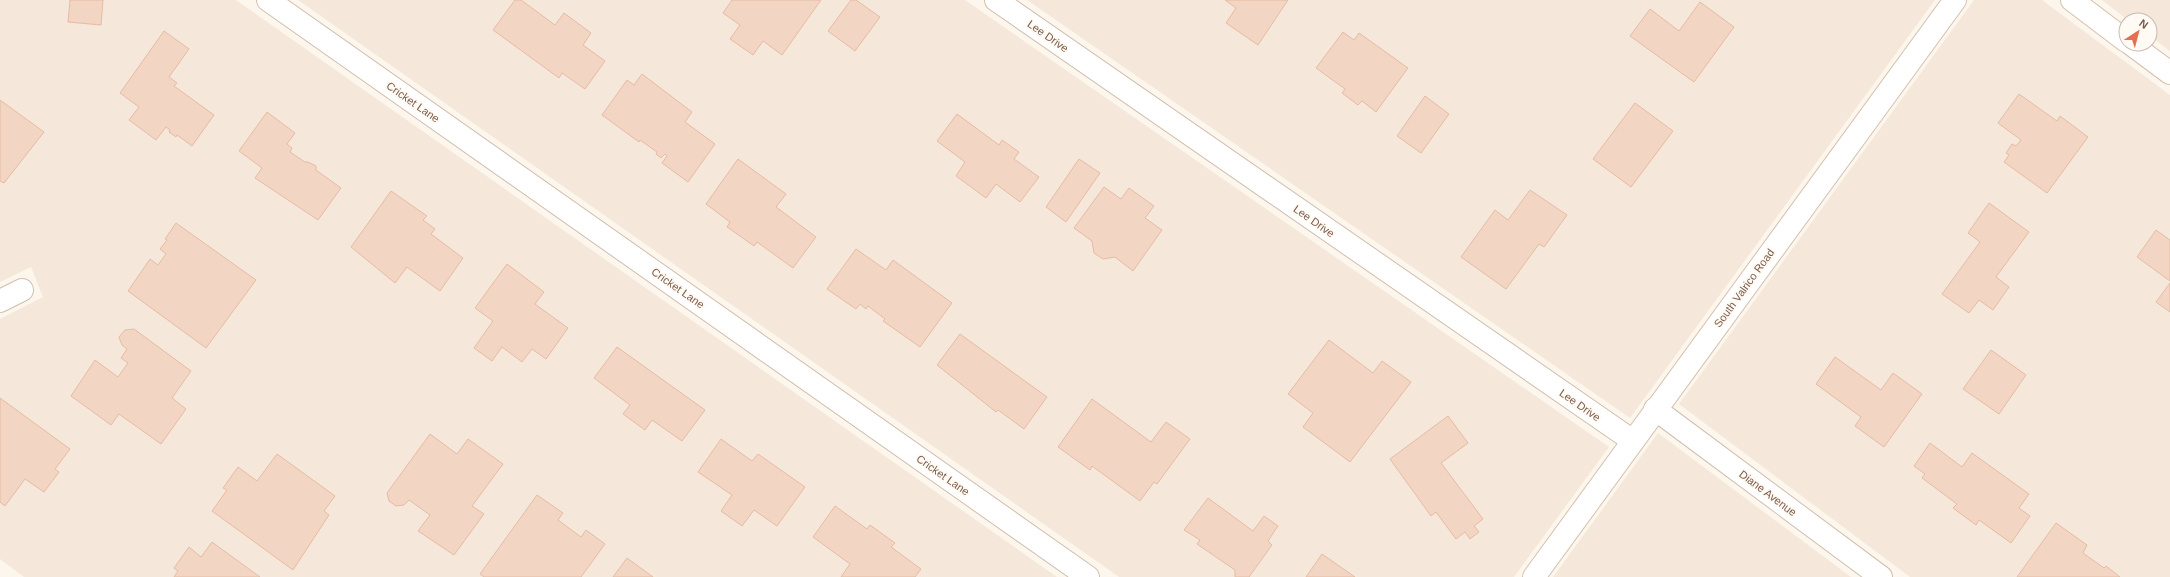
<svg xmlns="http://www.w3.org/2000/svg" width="2170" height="577" font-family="Helvetica,sans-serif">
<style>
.residential{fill:#f5e8da}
.building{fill:#f3d5c3;stroke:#e6bba3}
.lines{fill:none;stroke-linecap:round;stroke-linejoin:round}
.street-casing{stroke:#d1beb0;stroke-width:24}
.secondary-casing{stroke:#d6c0b0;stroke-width:24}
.street{stroke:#fff;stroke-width:22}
.secondary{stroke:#fff;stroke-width:22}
.labels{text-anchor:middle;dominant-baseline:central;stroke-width:4;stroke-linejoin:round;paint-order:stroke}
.street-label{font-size:11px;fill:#7a5c4d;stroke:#fffaf3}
</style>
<rect width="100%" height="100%" fill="#fdf6ec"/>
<!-- residential -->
<g class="residential">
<path d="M0,0H236L1057,577H24L0,559V319L43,297L31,267L0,282Z"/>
<path d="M298,0H965L1609,447L1514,577H1119Z"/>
<path d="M1027,0H1935L1630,418Z"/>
<path d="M1974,0H2042L2170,95V577H1910L1679,404Z"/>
<path d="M2102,0H2170V51L2150,36V20H2128Z"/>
<path d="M1658,433L1851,577H1553Z"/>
</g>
<!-- building -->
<g class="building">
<path d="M70,0H103L101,25L68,22Z"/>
<path d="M515,0H521L555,25L564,13L591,33L583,45L605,61L585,89L562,73L559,78L493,30Z"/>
<path d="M732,0H821L782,55L763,41L753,55L730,39L740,25L723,13Z"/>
<path d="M851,0H856L880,17L855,51L828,31Z"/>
<path d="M1225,0H1288L1258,45L1226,23L1236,8Z"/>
<path d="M1700,2L1734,27L1694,82L1630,36L1650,9L1679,31Z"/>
<path d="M164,31L189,49L169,77L177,83L174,86L214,115L192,146L177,135L176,137L169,132L170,130L166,127L156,140L129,120L139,107L120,93Z"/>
<path d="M1343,32L1354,40L1359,33L1408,68L1376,112L1362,101L1358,105L1342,93L1345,89L1316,68Z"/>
<path d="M642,74L692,112L685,122L715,144L688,182L662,163L667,156L665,154L661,158L656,154L657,152L640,140L639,142L602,115L627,80L634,85Z"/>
<path d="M2019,94L2057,121L2060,116L2088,137L2047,193L2004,162L2009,155L2006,153L2012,144L2016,146L2021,140L1998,123Z"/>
<path d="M1425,96L1449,114L1421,153L1397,136Z"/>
<path d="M0,100L44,132L4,183L0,181Z"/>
<path d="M1635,103L1673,131L1631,187L1593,159Z"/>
<path d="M267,112L295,133L287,144L292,148L290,152L305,162H308L316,166V170L341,188L318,220L255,178L262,168L239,151Z"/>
<path d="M957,114L999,145L1002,140L1019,152L1014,159L1039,177L1020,202L996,184L986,198L956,176L965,162L937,141Z"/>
<path d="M738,159L786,194L776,207L816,237L793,268L757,242L754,246L727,227L730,222L706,204Z"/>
<path d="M1079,159L1100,173L1066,222L1046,207Z"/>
<path d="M1104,187L1121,199L1129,188L1154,206L1145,218L1162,230L1133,271L1115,257L1103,259L1094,253L1092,241L1074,228Z"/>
<path d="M1530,190L1567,215L1544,247L1539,244L1506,289L1461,257L1495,210L1508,220Z"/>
<path d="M391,191L427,216L423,220L435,229L431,234L463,258L440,291L407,267L395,283L351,247Z"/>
<path d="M1989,203L2029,232L1996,277L2009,287L1993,310L1979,300L1969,313L1942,294L1980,242L1968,233Z"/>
<path d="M176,223L256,280L206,348L128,291L150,259L158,265L166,254L160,249L167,240L165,239Z"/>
<path d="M2156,230L2170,240V281L2137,257Z"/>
<path d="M856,249L886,270L893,260L952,303L920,347L883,321L885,319L868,306L866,309L860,304L856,309L827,289Z"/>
<path d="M507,264L544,292L535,304L568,328L546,359L532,349L522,362L502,347L492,361L474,348L493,321L475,308Z"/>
<path d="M2170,283V312L2156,302Z"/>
<path d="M134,329L191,371L172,398L186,409L161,444L119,414L111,425L71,396L95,360L118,377L128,363L121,358L127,349L122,345L119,337L125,330Z"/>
<path d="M960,334L1047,397L1024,429L998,410L996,412L937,365Z"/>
<path d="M1329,340L1373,373L1382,361L1411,382L1350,462L1303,427L1313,413L1288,394Z"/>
<path d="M617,347L705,410L682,441L652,420L645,430L623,414L630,405L594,378Z"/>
<path d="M1991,350L2026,375L1999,414L1963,389Z"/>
<path d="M1835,357L1881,390L1893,373L1922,394L1884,447L1855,426L1861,417L1816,384Z"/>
<path d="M0,398L70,449L55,469L59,472L44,492L25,479L5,506L0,502Z"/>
<path d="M1092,399L1151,442L1166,422L1190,439L1157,484L1154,482L1140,501L1092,466L1090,470L1058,447Z"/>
<path d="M1448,416L1468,443L1441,463L1483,519L1474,526L1479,532L1470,539L1465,532L1456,539L1436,512L1431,516L1390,459Z"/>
<path d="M430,434L457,454L468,439L503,464L472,506L484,514L454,555L418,531L430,515L409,500L404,505L396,506L389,501L387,493Z"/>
<path d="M721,439L752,461L758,454L805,487L777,526L754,510L742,526L721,511L732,495L698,472Z"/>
<path d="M1930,443L1962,467L1972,453L2029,494L2019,508L2030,516L2011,543L1979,520L1976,525L1953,508L1957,504L1922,478L1925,474L1914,466Z"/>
<path d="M277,454L335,496L324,511L329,515L293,570L212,511L227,490L223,488L238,467L257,481Z"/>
<path d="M537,495L563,513L558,520L581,537L586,530L605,544L581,577H484L480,574Z"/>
<path d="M1208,498L1253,531L1264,516L1278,526L1268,541L1272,545L1249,577H1235V570L1197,544L1200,540L1184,530Z"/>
<path d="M835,506L867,529L870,525L895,543L891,547L921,569L915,577H841L850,564L813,537Z"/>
<path d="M2056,523L2087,545L2083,553L2104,568L2106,566L2120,577H2017Z"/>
<path d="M212,542L260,577H174L178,571L174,568L189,547L201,557Z"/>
<path d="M1322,554L1355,577H1306Z"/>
<path d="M627,558L653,577H613Z"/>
</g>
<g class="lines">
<!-- street casing -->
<g class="street-casing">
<g id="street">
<path d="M268,0L1088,577"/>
<path d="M996,0L1633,441"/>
<path d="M0,301L22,290"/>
<path d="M1655,409L1881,577"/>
</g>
</g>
<!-- secondary casing -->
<g class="secondary-casing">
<g id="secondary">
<path d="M2072,0L2126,41"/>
<path d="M2131,44L2170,73"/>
<path d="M1534,577L1955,0"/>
</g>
</g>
<!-- street -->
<use href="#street" class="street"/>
<!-- secondary -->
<use href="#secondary" class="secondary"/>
</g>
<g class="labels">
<!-- street labels -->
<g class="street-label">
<text transform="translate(1048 36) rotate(35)">Lee Drive</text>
<text transform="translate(413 102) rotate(35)">Cricket Lane</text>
<text transform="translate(1314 221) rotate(35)">Lee Drive</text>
<text transform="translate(678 288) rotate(35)">Cricket Lane</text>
<text transform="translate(1744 288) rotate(-54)">South Valrico Road</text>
<text transform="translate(1580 405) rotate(35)">Lee Drive</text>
<text transform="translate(943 475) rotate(35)">Cricket Lane</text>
<text transform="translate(1768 493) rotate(37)">Diane Avenue</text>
</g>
</g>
<!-- north arrow -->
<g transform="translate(2138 32) rotate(36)"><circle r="19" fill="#fffaf3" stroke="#cabbb1"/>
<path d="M0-3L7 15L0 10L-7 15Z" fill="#e76f51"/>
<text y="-6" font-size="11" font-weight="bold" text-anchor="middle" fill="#7a5c4d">N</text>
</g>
</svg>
